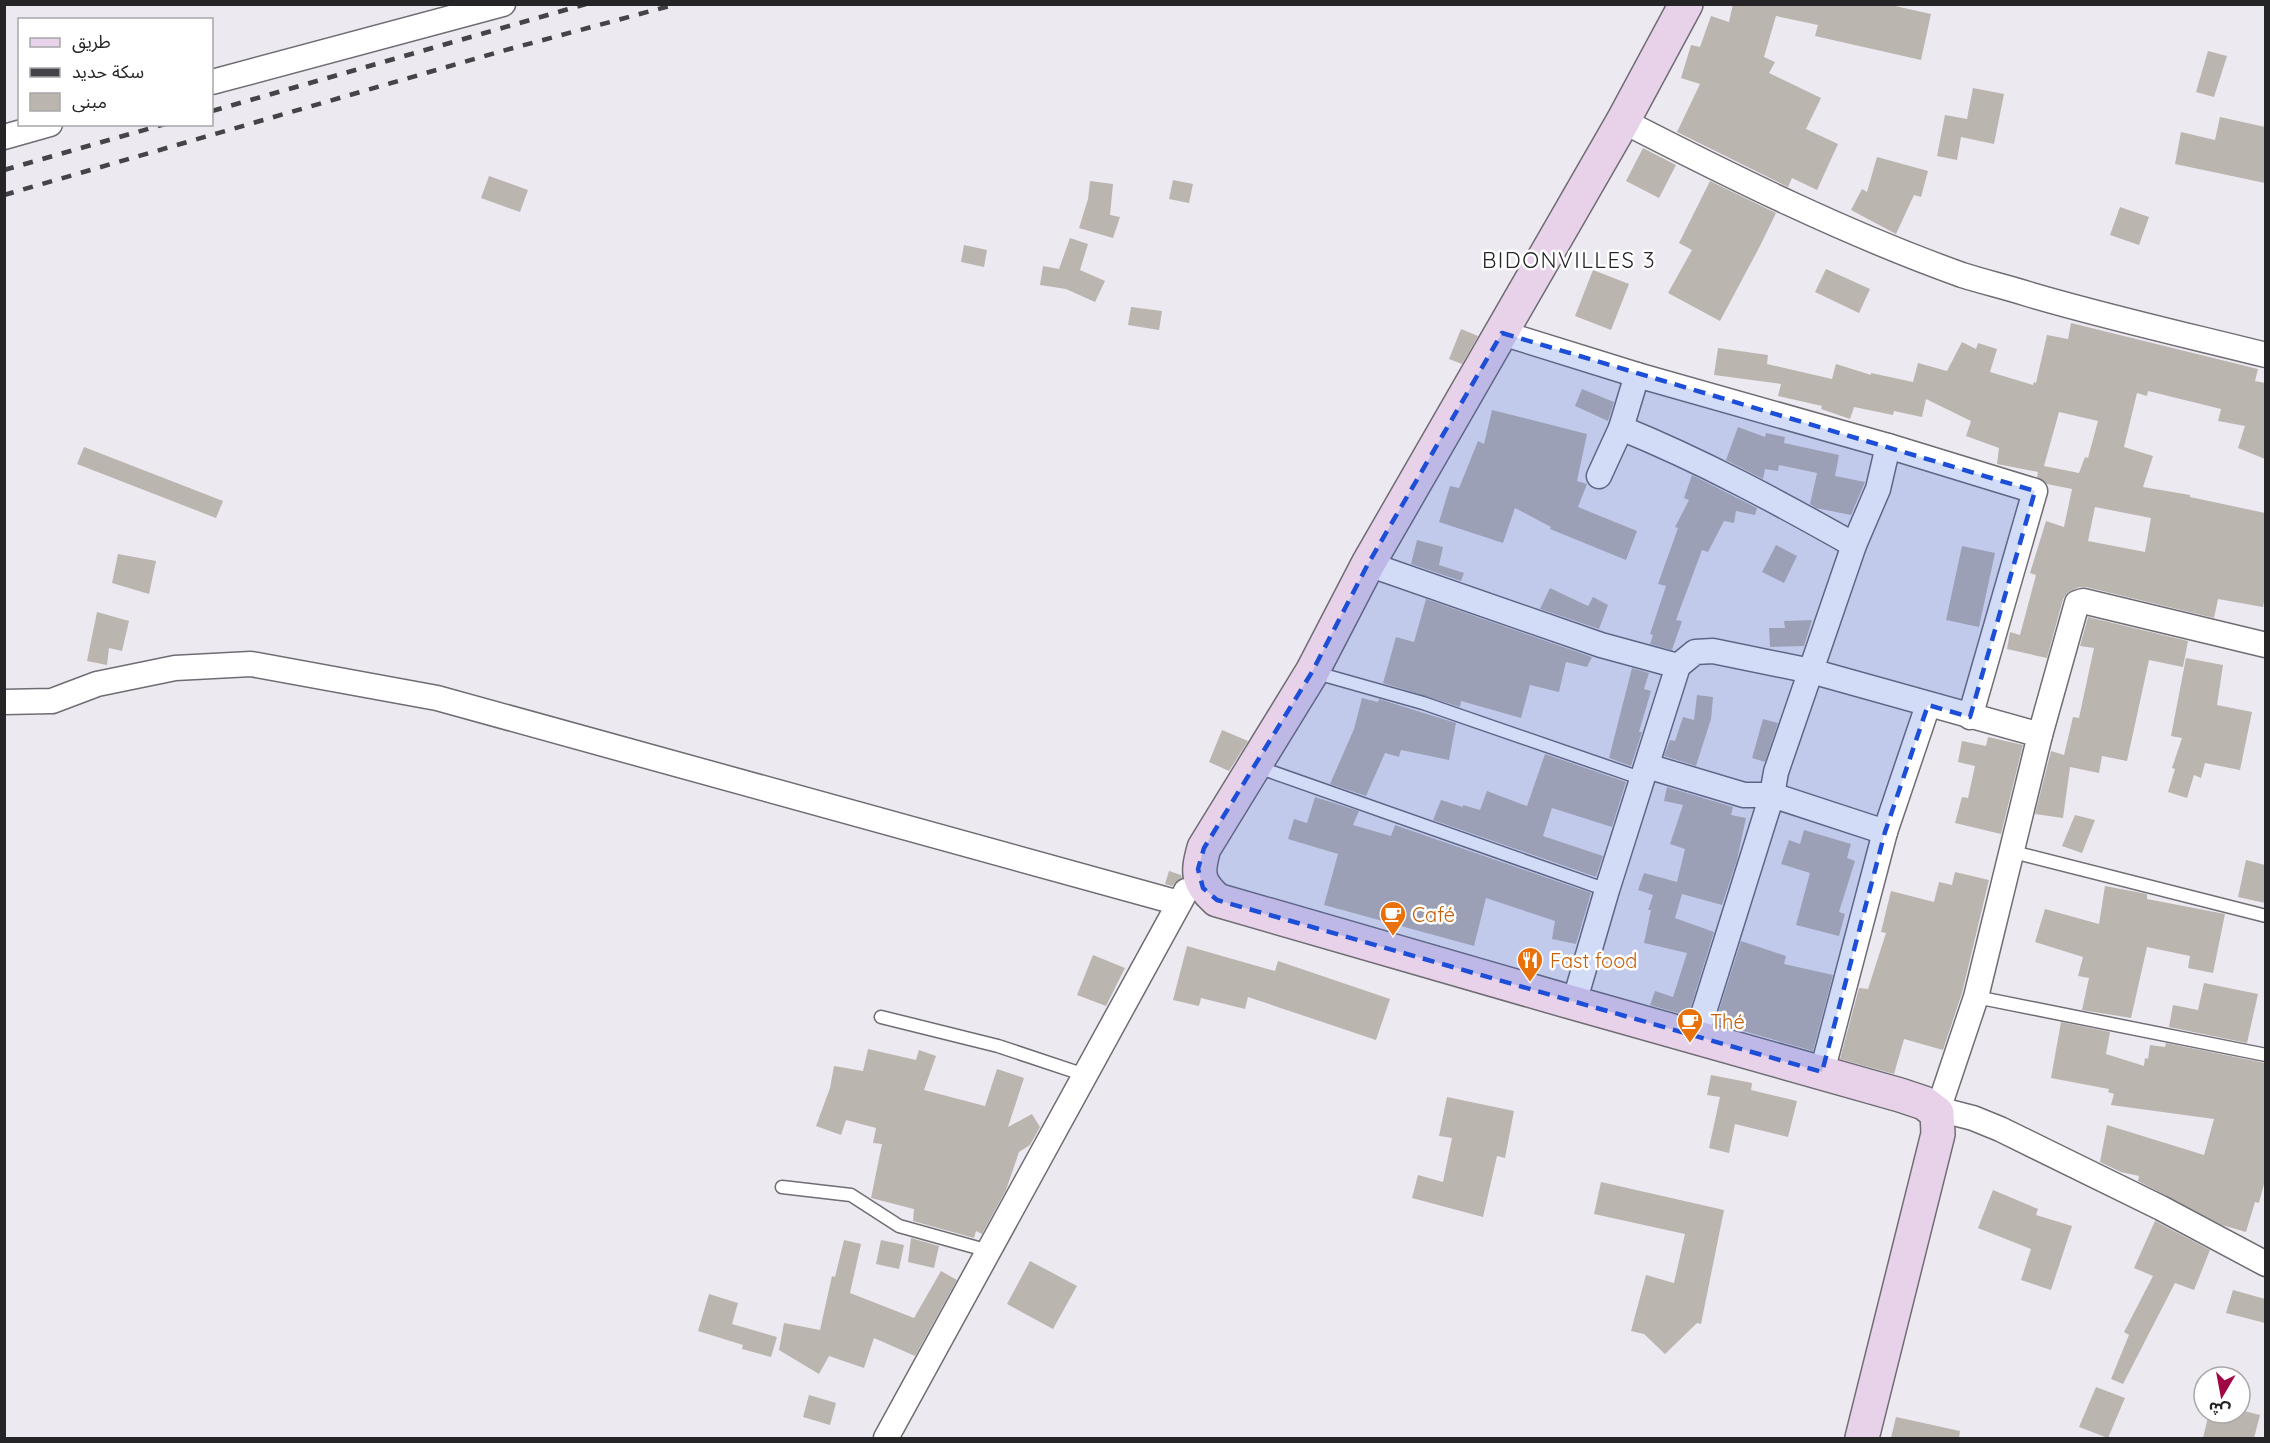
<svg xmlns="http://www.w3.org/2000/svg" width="2270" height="1443" font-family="Quicksand,'Noto Sans Arabic',sans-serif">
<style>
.building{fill:#bbb5af;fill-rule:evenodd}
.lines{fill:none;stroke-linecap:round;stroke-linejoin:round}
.lane-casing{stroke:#6f6c73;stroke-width:15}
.street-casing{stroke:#6f6c73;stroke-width:27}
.secondary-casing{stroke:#6f6c73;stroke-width:36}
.lane{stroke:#fff;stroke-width:12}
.street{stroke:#fff;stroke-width:24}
.secondary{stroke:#e7d2ea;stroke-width:33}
.rail{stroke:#444347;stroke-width:4.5;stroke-dasharray:10 10;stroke-linecap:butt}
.marked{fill:#1d4ed8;fill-opacity:0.2;stroke:#1d4ed8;stroke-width:4.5;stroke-dasharray:12 8;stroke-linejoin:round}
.labels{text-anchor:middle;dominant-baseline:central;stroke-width:5;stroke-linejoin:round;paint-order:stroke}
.food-label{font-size:20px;fill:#c56008;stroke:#fff;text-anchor:start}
.quarter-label{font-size:22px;letter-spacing:1.5px;fill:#252427;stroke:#fff}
</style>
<rect width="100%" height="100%" fill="#ece9f1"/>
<!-- building -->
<g class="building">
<path d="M1733,4H1886L1931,14L1921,60L1815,36L1818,25L1776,16L1764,57L1775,62L1769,73L1821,98L1806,129L1838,144L1817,190L1792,178L1788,187L1677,132L1700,84L1681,78L1691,45L1700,47L1711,16L1729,22Z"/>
<path d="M2208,51L2227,56L2214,97L2196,92Z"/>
<path d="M1973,88L2004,94L1994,144L1961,137L1957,160L1937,156L1945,115L1967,119Z"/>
<path d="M2220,117L2265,127V183L2175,164L2181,132L2215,140Z"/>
<path d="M1643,148L1676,165L1659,198L1626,181Z"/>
<path d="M1877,157L1928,171L1921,197L1914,195L1896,234L1851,210L1862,189L1867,192Z"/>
<path d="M489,176L528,190L520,212L481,198Z"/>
<path d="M1173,180L1193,184L1189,203L1169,199Z"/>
<path d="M1090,181L1113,184L1110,215L1120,217L1113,238L1079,228L1088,199Z"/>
<path d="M1710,181L1776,213L1760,246L1720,321L1668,293L1692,250L1679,243Z"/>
<path d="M2120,207L2149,217L2139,245L2110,235Z"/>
<path d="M1070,238L1088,244L1080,270L1105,281L1095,302L1066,289L1040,285L1043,266L1059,269Z"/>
<path d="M964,245L987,250L984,267L961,262Z"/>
<path d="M1826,269L1870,289L1859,313L1815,292Z"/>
<path d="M1593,270L1629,284L1611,330L1575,316Z"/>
<path d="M1131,307L1162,311L1159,330L1128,325Z"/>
<path d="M2071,323L2258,369L2255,381L2265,383V459L2238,448L2245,426L2218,421L2221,409L2148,391L2147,396L2137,393L2124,447L2153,456L2143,487L2190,495V497L2265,513V596L2263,607L2218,599L2214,618L2086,587H2079L2067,593L2063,599L2047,658L2007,649L2010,632L2020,635L2036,575L2030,573L2046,521L2064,527L2072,489L2047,484L2037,477L2038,472L1997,464L1999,448L1966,436L1971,421L1926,399L1922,417L1894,411L1893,415L1854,407L1850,419L1821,409L1822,406L1778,396L1781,384L1714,375L1718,348L1768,355L1767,364L1832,379L1836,364L1871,375V373L1913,382L1918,363L1947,371L1962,342L1976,349L1978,343L1997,349L1990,372L2033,385L2034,382L2036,383L2047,335L2068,339ZM2059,412L2098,421L2088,458L2085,457L2079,473L2044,466ZM2095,507L2151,518L2145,552L2088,541Z"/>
<path d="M1461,329L1478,336L1462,364L1449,359Z"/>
<path d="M1582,389L1614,402L1608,421L1575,406Z"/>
<path d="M1492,410L1587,434L1577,481L1587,484L1578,507L1637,531L1626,560L1550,529L1551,527L1515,508L1503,543L1439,522L1450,486L1459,488L1478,441L1484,444Z"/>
<path d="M1738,427L1765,437L1766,433L1785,437L1784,443L1839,455L1835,476L1865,482L1851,515L1816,508L1810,504L1817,473L1779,465L1778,471L1765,469L1763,479L1726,460Z"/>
<path d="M84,447L223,501L216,518L77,464Z"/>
<path d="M1692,475L1757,508L1755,515L1736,511L1734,523L1724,521L1708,552L1702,550L1676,620L1682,621L1672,650L1650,644L1653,635L1650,634L1666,586L1658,584L1678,528L1675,527L1689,500L1684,498Z"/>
<path d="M1417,540L1443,547L1439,565L1464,573L1461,581L1411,564Z"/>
<path d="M1776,545L1797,556L1784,583L1762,572Z"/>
<path d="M1962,546L1995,553L1979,627L1946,620Z"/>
<path d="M118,554L156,561L149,594L112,583Z"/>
<path d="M1550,588L1588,606L1593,597L1608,605L1599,629L1540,609Z"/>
<path d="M1426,599L1592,657L1587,667L1566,662L1559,692L1530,685L1521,718L1461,701L1460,707L1383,683L1396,637L1414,642Z"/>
<path d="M97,612L129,621L122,651L109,648L107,665L87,661Z"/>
<path d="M2088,617L2188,641L2183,667L2149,660L2127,761L2102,756L2099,773L2070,767L2063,818L2035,814L2051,751L2064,755L2073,717L2079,718L2094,648L2080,646Z"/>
<path d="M1812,620L1804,646L1770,647L1769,628H1785L1784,621Z"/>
<path d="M2186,658L2223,665L2217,705L2252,712L2240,770L2205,763L2201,778L2194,775L2187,798L2168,792L2175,769L2172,768L2182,738L2171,736Z"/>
<path d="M1632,668L1649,673L1644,689L1651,691L1639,732H1642L1631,766L1609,758Z"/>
<path d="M1697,695L1713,697L1711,719L1696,766L1664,756L1670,740L1675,741L1683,717L1694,720Z"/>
<path d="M1362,698L1378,702L1379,699L1456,723L1449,760L1401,750L1399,757L1385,753L1366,796L1330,784L1354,729Z"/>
<path d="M1763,719L1778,723L1765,762L1752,758Z"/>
<path d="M1222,730L1248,741L1229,771L1209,762Z"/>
<path d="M1988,737L2023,745L2001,834L1955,823L1962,797L1968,798L1975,766L1958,762L1962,741L1986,746Z"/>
<path d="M1545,754L1626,782L1612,827L1552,808L1543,836L1603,856L1596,877L1433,820L1441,800L1463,807V805L1480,810L1487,791L1527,806Z"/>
<path d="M1667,787L1733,807L1731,815L1746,818L1737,860L1722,905L1682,894L1675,918L1714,932L1688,1016L1650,1005L1655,991L1673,997L1687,953L1644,943L1651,910H1648L1653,895L1638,890L1644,873L1677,882L1685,849L1670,844L1683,805L1664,801Z"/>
<path d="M1315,797L1359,811L1353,825L1391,836L1395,825L1591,893L1576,944L1552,939L1555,921L1486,898L1474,946L1324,905L1338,854L1288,839L1294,819L1307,823Z"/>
<path d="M2075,815L2095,820L2082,853L2062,846Z"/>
<path d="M1804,830L1851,844L1847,858L1855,861L1839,912L1845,914L1839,936L1796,925L1810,873L1781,864L1789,840L1800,844Z"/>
<path d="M2246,860L2265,865V903L2238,897Z"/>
<path d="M1169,871L1181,875L1182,878L1172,886L1165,884Z"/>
<path d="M1955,872L1989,880L1962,993L1943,1050L1904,1039L1894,1074L1840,1059L1859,988L1868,989L1886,933L1881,932L1891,891L1934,902L1939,882L1952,885Z"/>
<path d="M2105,886L2147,894V899L2225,914L2213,973L2188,968L2190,956L2147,947L2131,1018L2082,1010L2089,978L2078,976L2083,957L2035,942L2045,909L2099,924Z"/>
<path d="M1741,941L1786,956L1784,964L1833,975L1813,1051L1715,1023Z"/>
<path d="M1187,946L1275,971L1278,961L1390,999L1376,1040L1248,997L1245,1009L1201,998L1199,1006L1173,1000Z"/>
<path d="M1093,955L1125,968L1106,1006L1077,995Z"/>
<path d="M2204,983L2258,994L2247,1043L2169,1027L2173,1005L2198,1010Z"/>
<path d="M2061,1022L2110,1032L2106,1054L2144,1066L2145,1058L2148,1059L2150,1045L2165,1047L2166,1043L2265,1063V1180L2259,1203L2255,1202L2246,1232L2222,1225L2138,1181L2139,1176L2121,1172L2100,1162L2107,1125L2204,1155L2214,1119L2111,1105L2114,1094L2108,1092L2109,1089L2051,1078Z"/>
<path d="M868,1049L916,1060L919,1050L936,1056L924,1090L985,1106L997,1069L1024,1078L1008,1127L1032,1114L1040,1127L1030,1145L1019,1152L1006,1190L982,1234L976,1231L974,1238L913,1221L914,1209L871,1198L882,1144L873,1143L876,1128L846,1120L841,1135L816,1126L830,1088L834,1066L863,1071Z"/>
<path d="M1711,1075L1752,1083L1751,1090L1797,1101L1788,1137L1735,1124L1729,1153L1709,1148L1720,1097L1707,1095Z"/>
<path d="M1447,1097L1514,1111L1505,1158L1497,1156L1483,1217L1412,1198L1418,1175L1443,1182L1452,1138L1439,1136Z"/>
<path d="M1601,1182L1724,1210L1701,1324L1697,1323L1665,1354L1644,1334L1631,1331L1646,1275L1674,1283L1685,1234L1594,1214Z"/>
<path d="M1993,1190L2038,1209L2036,1215L2072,1226L2051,1290L2021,1280L2031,1249L1978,1228Z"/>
<path d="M2155,1221L2210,1250L2194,1290L2175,1283L2123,1384L2111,1379L2129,1335L2124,1332L2153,1276L2134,1268Z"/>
<path d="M911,1238L939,1246L934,1268L908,1262Z"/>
<path d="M844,1240L861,1244L850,1293L914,1318L941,1271L957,1280L915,1356L874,1338L864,1368L829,1356L819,1374L779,1350L784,1323L820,1330L832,1276L835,1277Z"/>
<path d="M881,1240L904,1245L899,1269L876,1264Z"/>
<path d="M1030,1261L1077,1286L1053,1329L1007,1304Z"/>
<path d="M2233,1290L2265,1299V1323L2226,1313Z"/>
<path d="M709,1294L738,1303L732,1324L777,1337L771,1357L742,1349L743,1345L698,1331Z"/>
<path d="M2096,1387L2125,1398L2108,1438L2079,1427Z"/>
<path d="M809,1395L836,1403L830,1425L803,1417Z"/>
<path d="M2240,1410L2260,1415L2254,1438H2203L2209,1413H2240Z"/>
<path d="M1896,1417L1960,1431L1959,1438H1891Z"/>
</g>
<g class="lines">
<!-- lane casing -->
<g class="lane-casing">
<g id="lane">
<path d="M1313,672L1423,703L1643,779"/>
<path d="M1255,766L1607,890"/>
<path d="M2013,852L2266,916"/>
<path d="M1976,997L2266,1055"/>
<path d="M881,1017L998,1046L1085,1075"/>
<path d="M782,1187L851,1195L899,1226L989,1251"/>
</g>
</g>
<!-- street casing -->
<g class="street-casing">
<g id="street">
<path d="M212,82L503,4"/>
<path d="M1623,121C1734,178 1845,233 1962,275C1984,282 2006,287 2028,294C2106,317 2186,335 2266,355"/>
<path d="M4,137L50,124"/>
<path d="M1502,333L1637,375L1888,446L1878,489L1854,545L1776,772L1772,795H1744L1647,766"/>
<path d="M1621,428C1702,461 1778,502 1854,545"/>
<path d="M1888,446L2035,491L1970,717"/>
<path d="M1599,476L1621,428L1637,375"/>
<path d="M1368,564L1601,645L1678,666"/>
<path d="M4,702L52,701L97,684L175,668L251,664L437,698L1179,903"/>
<path d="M1574,1003L1607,890L1678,666L1695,652L1713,651L1811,671L2040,735"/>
<path d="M1696,1037L1772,795L1885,832"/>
<path d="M1822,1072L1885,832L1928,705"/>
<path d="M1938,1109L1973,1118L2000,1129L2161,1208L2266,1264"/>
<path d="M1937,1113L1976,997L2040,735L2077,603L2083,601L2266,645"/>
<path d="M886,1438L1186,891"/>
</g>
</g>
<!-- secondary casing -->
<g class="secondary-casing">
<path id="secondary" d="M1686,4L1623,121L1368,564L1312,672L1204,848C1197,873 1197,882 1217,900L1574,1003L1900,1095L1924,1103L1937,1113L1938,1134L1862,1438"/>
</g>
<!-- lane -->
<use href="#lane" class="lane"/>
<!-- street -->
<use href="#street" class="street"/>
<!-- secondary -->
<use href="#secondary" class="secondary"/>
<!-- rail -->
<g class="rail">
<path d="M212,111L586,4"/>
<path d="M4,170L165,124"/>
<path d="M4,195L502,51L677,4"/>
</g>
</g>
<!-- marked area -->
<path class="marked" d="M1502,333L2035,491L1970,717L1928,705L1885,832L1822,1072L1217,900L1203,888L1198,869L1204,848L1312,672L1368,564Z"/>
<!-- icons -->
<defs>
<g id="cafe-pin" transform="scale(1.35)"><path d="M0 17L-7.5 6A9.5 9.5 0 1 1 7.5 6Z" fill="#e8710a" stroke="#fff"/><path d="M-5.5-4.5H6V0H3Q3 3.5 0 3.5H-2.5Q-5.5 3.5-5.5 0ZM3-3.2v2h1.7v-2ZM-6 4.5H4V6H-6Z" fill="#fff"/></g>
<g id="restaurant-pin" transform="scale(1.35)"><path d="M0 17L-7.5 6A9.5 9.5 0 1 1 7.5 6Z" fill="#e8710a" stroke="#fff"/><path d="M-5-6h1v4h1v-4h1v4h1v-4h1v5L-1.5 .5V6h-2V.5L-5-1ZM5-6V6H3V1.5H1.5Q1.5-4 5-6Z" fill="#fff"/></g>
</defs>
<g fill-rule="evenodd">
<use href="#cafe-pin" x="1393" y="914"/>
<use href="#restaurant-pin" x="1530" y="960"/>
<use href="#cafe-pin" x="1690" y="1021"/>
</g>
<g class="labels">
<!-- food labels -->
<g class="food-label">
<text x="1412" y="914">Café</text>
<text x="1550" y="960">Fast food</text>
<text x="1710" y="1021">Thé</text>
</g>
<!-- quarter labels -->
<g class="quarter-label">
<text x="1569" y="260">BIDONVILLES 3</text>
</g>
</g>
<!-- border -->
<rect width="2270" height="1443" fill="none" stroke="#252427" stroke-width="12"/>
<!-- legend -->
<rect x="18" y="18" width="195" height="108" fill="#ffffff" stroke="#a8a7a9" stroke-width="1.5"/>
<rect x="30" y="38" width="30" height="9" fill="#e7d2ea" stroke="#a8a7a9" stroke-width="1.5"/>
<text x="72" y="48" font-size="18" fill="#252427">طريق</text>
<rect x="30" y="68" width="30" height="9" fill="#444347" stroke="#a8a7a9" stroke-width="1.5"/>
<text x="72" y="78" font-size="18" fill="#252427">سكة حديد</text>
<rect x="30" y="93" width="30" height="18" fill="#bbb5af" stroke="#a8a7a9" stroke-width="1.5"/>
<text x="72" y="108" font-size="18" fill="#252427">مبنى</text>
<!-- north arrow -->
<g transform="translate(2222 1395) rotate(190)"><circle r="28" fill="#ffffff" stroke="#a8a7a9" stroke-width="1.5"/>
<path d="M0-4.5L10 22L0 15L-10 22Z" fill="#a10645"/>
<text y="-9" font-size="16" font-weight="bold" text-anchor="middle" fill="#252427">ش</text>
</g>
</svg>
